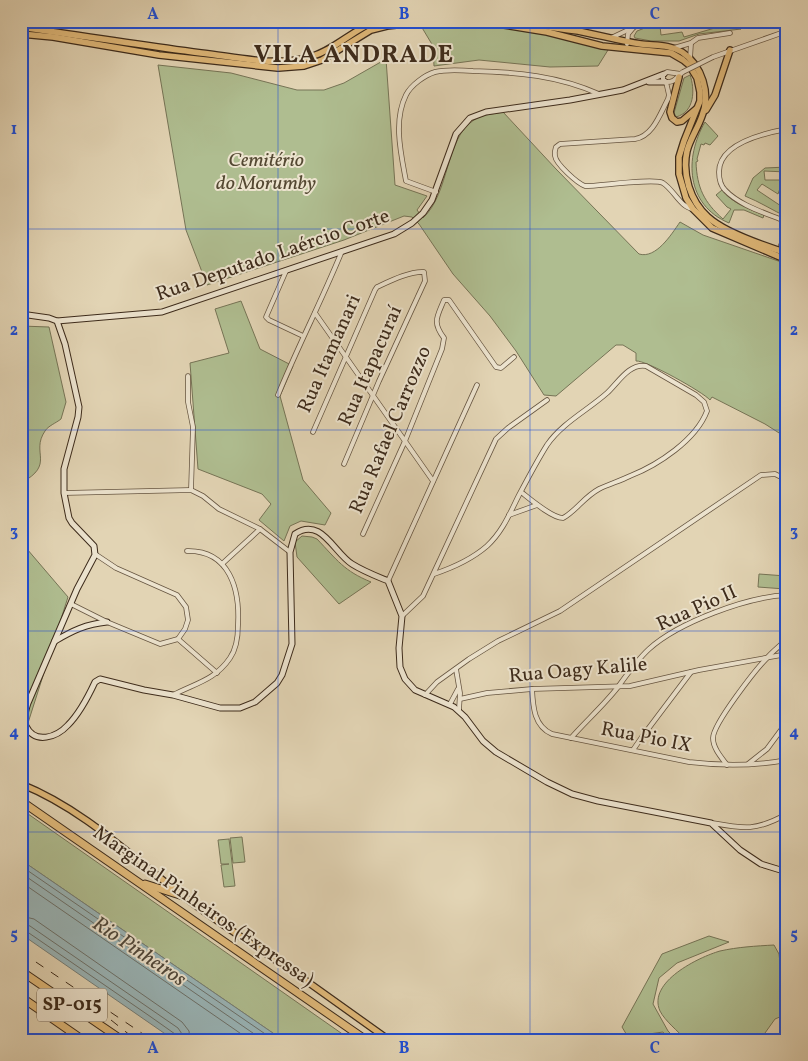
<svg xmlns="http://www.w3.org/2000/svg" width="808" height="1061" font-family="Vollkorn,serif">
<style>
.green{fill:#afbd90;stroke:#767456}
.water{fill:#99b5b8;stroke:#747e79}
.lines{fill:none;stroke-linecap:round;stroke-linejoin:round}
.shore{stroke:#6b706a;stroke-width:1}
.stream{stroke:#747e79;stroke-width:1}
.street-casing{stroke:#665541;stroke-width:5.5}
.secondary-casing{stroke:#3d2b1b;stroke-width:7}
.primary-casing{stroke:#3d2b1b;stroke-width:8}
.highway-casing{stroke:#3d2b1b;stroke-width:9}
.street{stroke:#ece3ce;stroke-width:4}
.secondary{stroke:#ece3ce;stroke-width:5}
.primary{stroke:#e1ba7a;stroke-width:5.5}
.highway{stroke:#e1ba7a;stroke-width:7}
.rail{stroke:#3d2b1b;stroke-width:1;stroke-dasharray:9 9;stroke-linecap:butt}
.street-bridge-casing{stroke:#665541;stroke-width:5.5;stroke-linecap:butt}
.street-bridge{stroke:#ece3ce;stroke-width:4}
.grid{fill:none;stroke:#1d4ed8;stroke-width:1;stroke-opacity:0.55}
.labels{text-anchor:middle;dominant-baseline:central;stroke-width:4;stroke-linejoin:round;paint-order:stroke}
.shield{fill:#ece3ce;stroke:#726251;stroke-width:1}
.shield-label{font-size:19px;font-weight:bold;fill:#3d2b1b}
.park-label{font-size:20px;font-style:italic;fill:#544832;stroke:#ece3ce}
.street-label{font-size:20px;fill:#3d2b1b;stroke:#ece3ce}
.water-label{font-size:21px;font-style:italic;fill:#4f473a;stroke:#ece3ce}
.district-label{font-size:25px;font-weight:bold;letter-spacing:1px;fill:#3d2b1b;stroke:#ece3ce}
.neatline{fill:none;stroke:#1d4ed8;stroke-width:2}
.grid-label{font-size:16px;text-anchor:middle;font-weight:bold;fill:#1d4ed8}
</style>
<rect width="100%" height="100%" fill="#e2d4b4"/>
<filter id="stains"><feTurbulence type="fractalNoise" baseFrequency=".004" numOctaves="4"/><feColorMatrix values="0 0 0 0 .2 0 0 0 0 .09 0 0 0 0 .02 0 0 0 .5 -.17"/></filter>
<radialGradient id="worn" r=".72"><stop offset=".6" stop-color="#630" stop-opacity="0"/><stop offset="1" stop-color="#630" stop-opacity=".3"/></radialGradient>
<!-- green -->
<g class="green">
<path d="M435,21H466L583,39L608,50L598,66L550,67L479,60L434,66L433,46L421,26Z"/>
<path d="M663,21H682L660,26L661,35L682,32L684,37L725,25L741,29L699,34L679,41H651L635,38L634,36L637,31Z"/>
<path d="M386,59L395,185L427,196L417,210L423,218C450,193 445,138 474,120C483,114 493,114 503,112L556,169L639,254C656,259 671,235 680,222L703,235L787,264V438L765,424L712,397L710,400C703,392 646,360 636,361V353L623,345H616L556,396L544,395L516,351L490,316L453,274L419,224L412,217L404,216L344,240L207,285L186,230L158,65L231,73L297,90H324L344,83Z"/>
<path d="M690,75C695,89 695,112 676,117L674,113L684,78Z"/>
<path d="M705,122L718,136L710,145L705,143L704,145L701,144L697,159L698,161L696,162C697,188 704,202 723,219L731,209L727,207L716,195L722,190C732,203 749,209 764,215L763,218L744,210H734L729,223C686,205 684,158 705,122Z"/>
<path d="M787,167V172L764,171L765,180H783L778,194L762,184L757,190L787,210V217C772,210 760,202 745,196L753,178L765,168Z"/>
<path d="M241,301L260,349L293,366L280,396L303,480L331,513L325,525L301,521L290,526L284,541L259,520L271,504L262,494L198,469L190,363L229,353L215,309Z"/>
<path d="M21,326L49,327L66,402L61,419C56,423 48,426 45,431C30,453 56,464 21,483Z"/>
<path d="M21,534L27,549L68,597L21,745Z"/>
<path d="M302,536L312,537L317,539C337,560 344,571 371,582L339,604L297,557L295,542Z"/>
<path d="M759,574L786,576L785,589L758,587Z"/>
<path d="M21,809L351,1040H283L56,884L21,860Z"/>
<path d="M242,837L245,862L233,863L230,838Z"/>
<path d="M229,839L235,886L224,887L221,865L229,864H221L218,840Z"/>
<path d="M709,936L729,942L677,963L659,978L653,1004L668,1031L677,1040H669L663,1032L628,1037L622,1027L662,954Z"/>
<path d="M774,945L779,954L781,972L787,979V1014L775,1019L760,1040H686C678,1031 665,1021 660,1011C647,982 699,957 720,951C738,947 756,946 774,945Z"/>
</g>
<!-- water -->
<path class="water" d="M21,860L56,884L283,1040H174L21,934Z"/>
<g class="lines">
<!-- shore -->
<g class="shore">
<path d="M21,866L274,1040"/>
<path d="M21,873L263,1040"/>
<path d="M21,882L250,1040"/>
<path d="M21,916L34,919L182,1022L189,1031L190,1040"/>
<path d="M21,923L30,926L178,1028L182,1034L183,1040"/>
<path d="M21,930L26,931L151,1017L175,1034L176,1040"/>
</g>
<!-- stream -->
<path class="stream" d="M184,21L239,28L282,21"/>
<!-- street casing -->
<g class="street-casing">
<g id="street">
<path d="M611,38L647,21"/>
<path d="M627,44L628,34L633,28"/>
<path d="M674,48L691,43L698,38L730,33"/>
<path d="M713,57L787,31"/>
<path d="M690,59L691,43"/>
<path d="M681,74L667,72L663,75V79L666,82C675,83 677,76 683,72"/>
<path d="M666,82L669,95L668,99C660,114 653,136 635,139L560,144L556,147C555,150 554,152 555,156C556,164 577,183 585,186C600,186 654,178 663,183C674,190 680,207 693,209"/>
<path d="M787,129C765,133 719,143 719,172C719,178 720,185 725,190C740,206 766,213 787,222"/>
<path d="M436,192L406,181C401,154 393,121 406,95C411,85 425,75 435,72C447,69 461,70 473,71C517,72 559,76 599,94"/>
<path d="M781,252V245L787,236"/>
<path d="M21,266V279"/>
<path d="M286,271L266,317L269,320L303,336"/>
<path d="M315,313L433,481"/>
<path d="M188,376V402L193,427L191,490"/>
<path d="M278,395C298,346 322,300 342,251"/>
<path d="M313,432L375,290L377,287C390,281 410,271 424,272L425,281L379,381L344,464"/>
<path d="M64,493L191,490L203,496L219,509L260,529L290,552"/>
<path d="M509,515L537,505"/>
<path d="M363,534L405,441L442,349L444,338C432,322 437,317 444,300H449L496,367L501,368L514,357"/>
<path d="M222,564L260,529"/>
<path d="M434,574C452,568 472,559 487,546C503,531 510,513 519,495C528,478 537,461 547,445C562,423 588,410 607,393C618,383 629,363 646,366L696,395L704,402L707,411C696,440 658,465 630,476C620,481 609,484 599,489C584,497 575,512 563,518C552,518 530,499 521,492"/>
<path d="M388,581L477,385"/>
<path d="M71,604L107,622L160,644L178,639L185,629L188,620L186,607L177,595L116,568L95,554"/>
<path d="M402,616L423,596L496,439L508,428L547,400"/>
<path d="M178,639L217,673"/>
<path d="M456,669L460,693L459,710"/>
<path d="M532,689C533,707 534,726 552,734L689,762C722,766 754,766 787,760"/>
<path d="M173,695C196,683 215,680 230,658C237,648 238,636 238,625C240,590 230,550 187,551"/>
<path d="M425,695L437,682L469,659L498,641L560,611L761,475L775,474L787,480"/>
<path d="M460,699L487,693L532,689L630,686L699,670L787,654"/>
<path d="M450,704L458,689"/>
<path d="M571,738C586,721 604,705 618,687C628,673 637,660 649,649C679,622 747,597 787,595"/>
<path d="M633,750L642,737L691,672"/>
<path d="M748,764L767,749L787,722"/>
<path d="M727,765C721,757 713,748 713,738C713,724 756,669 767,658C773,651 780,646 787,639"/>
<path d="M712,823C745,829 756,831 787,814"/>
</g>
</g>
<!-- secondary casing -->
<g class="secondary-casing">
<g id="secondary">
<path d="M649,82H665"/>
<path d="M21,314L49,318L57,321L162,312L394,234L412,223L423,213L432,200L456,134L470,118L486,112L570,100L623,90L664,74"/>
<path d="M57,321L65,344L79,407L78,417L64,469V493L69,518L72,523L94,546L95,555L77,589L28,703C26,709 23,719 26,726C35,745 57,737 68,725C80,713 88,697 95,682L100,679L144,690L173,695L220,708H240L255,702L277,683L282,675L292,644L290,552L295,534C321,516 334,553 352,564C363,571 376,576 388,581L402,616L399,648L400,667L405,679L415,690L454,707L465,717L483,741L496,752L547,782L572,794L598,801L711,823L740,850L761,864L787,872"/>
<path d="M55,641C72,631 86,624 107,622"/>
<path d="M69,1040V1030"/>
</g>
</g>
<!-- primary casing -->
<g class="primary-casing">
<g id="primary">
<path d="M464,21L504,25L547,32L602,46L671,53L683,60L689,65L697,78L700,92V101L684,141L679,157V174L686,198L693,209L712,228L787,260"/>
<path d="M510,21C533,25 555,28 578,31C599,35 620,41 641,44C655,46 669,44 682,52C702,65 711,94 702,116C698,128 690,139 687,151C682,174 690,201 708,217C724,232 765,246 787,253"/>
<path d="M21,27C81,36 141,45 201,53C237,57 275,67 310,57C335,50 353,29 377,21"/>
<path d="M21,34L53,37L159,55L278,68L304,66L322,60L371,30L387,26L434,21"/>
<path d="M679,77L670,112L672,118L677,122L682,121L696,109"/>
<path d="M706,110L715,95L730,50"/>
<path d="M21,784C83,809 131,856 183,896C223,926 264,952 305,980C333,1000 361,1020 389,1040"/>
</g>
</g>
<!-- highway casing -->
<g class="highway-casing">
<g id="highway">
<path d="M21,801L366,1040"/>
<path d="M145,884L183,896"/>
<path d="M21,971L122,1040"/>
<path d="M21,997L83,1040"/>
</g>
</g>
<!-- street -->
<use href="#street" class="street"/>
<!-- secondary -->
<use href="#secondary" class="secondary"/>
<!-- primary -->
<use href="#primary" class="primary"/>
<!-- highway -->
<use href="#highway" class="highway"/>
<!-- rail -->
<g class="rail">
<path d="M21,952L152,1040"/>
<path d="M111,1020L136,1040"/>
</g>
<!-- street-bridge casing -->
<g class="street-bridge-casing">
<path id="street-bridge" d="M683,72L713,57"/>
</g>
<!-- street-bridge -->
<use href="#street-bridge" class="street-bridge"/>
</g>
<!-- grid -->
<path class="grid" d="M278,21V1040M530,21V1040M21,229H787M21,430H787M21,631H787M21,832H787"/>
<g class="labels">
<!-- shield labels -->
<rect class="shield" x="37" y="988.5" width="70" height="33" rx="4"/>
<g class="shield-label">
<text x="72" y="1005">SP-015</text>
</g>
<!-- park labels -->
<g class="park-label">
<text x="266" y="161">Cemitério<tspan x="266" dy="23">do Morumby</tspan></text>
</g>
<!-- street labels -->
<g class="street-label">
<text transform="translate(273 256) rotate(-19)">Rua Deputado Laércio Corte</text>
<text transform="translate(330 354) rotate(-66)">Rua Itamanari</text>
<text transform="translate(371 366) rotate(-66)">Rua Itapacuraí</text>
<text transform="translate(391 430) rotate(-67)">Rua Rafael Carrozzo</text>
<text transform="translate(697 609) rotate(-24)">Rua Pio II</text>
<text transform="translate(578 671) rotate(-5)">Rua Oagy Kalile</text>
<text transform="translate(646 738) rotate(11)">Rua Pio IX</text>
<text transform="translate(203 907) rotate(35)">Marginal Pinheiros (Expressa)</text>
</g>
<!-- water labels -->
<g class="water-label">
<text transform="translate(139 952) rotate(34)">Rio Pinheiros</text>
</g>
<!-- district labels -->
<g class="district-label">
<text x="354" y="55">VILA ANDRADE</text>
</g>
</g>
<!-- margin -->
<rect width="808" height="1061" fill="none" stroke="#e2d4b4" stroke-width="55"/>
<rect x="28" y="28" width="752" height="1006" class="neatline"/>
<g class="grid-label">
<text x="153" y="19">A</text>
<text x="404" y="19">B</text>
<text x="655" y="19">C</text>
<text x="14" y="134">1</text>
<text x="794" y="134">1</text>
<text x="14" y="335">2</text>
<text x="794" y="335">2</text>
<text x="14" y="536">3</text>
<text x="794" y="536">3</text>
<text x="14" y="737">4</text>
<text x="794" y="737">4</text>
<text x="14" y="939">5</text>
<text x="794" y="939">5</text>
<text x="153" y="1053">A</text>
<text x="404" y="1053">B</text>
<text x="655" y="1053">C</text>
</g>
<rect width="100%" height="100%" filter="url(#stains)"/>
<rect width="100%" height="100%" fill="url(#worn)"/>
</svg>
